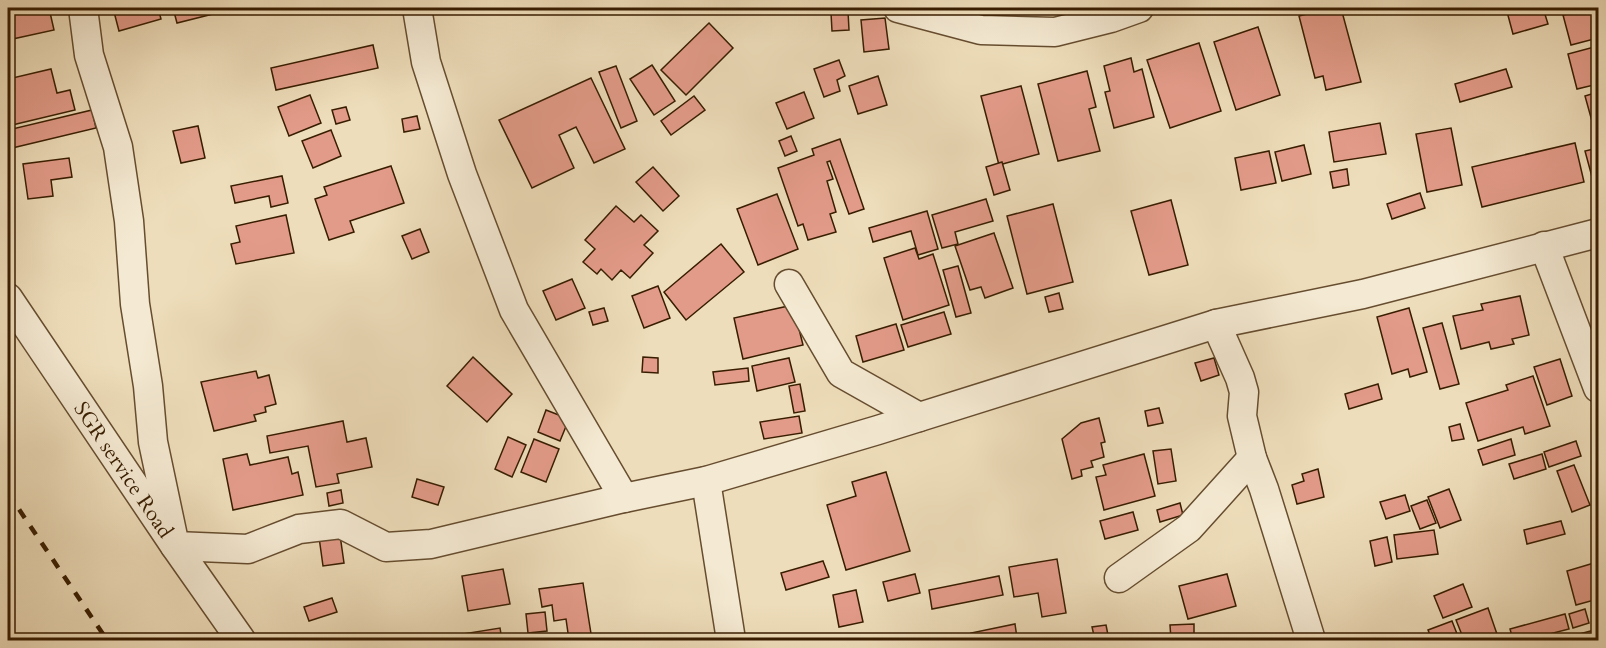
<svg xmlns="http://www.w3.org/2000/svg" width="1606" height="648" font-family="Cardo,serif">
<style>
.building{fill:#e39b89;stroke:#381d01;stroke-width:1.5}
.lines{fill:none;stroke-linecap:round;stroke-linejoin:round}
.minor-casing{stroke:#664d2f;stroke-width:31}
.minor{stroke:#f4e9d2;stroke-width:28}
.rail{stroke:#381d01;stroke-width:4.5;stroke-dasharray:10 10;stroke-linecap:butt}
.labels{text-anchor:middle;dominant-baseline:central;stroke-width:5;stroke-linejoin:round;paint-order:stroke}
.street-label{font-size:21px;fill:#381d01;stroke:#f4e9d2}
</style>
<rect width="100%" height="100%" fill="#eeddba"/>
<filter id="stains"><feTurbulence type="fractalNoise" baseFrequency=".00333" numOctaves="4"/><feColorMatrix values="0 0 0 0 .2 0 0 0 0 .09 0 0 0 0 .02 0 0 0 .5 -.17"/></filter>
<radialGradient id="worn" r=".72"><stop offset=".6" stop-color="#630" stop-opacity="0"/><stop offset="1" stop-color="#630" stop-opacity=".3"/></radialGradient>
<!-- building -->
<g class="building">
<path d="M8,8H49L54,30L8,40Z"/>
<path d="M113,8H158L161,19L119,31Z"/>
<path d="M173,8H228L229,10L177,23Z"/>
<path d="M1331,8H1341L1361,82L1326,90L1323,76L1315,78L1299,16Z"/>
<path d="M1506,8H1543L1548,24L1513,34Z"/>
<path d="M1593,8H1598V38L1571,45L1563,15Z"/>
<path d="M848,11L849,30L832,31L831,13Z"/>
<path d="M885,18L889,49L864,52L861,20Z"/>
<path d="M709,23L733,48L686,95L661,70Z"/>
<path d="M1258,27L1280,95L1236,110L1214,42Z"/>
<path d="M1199,43L1221,111L1170,128L1147,60Z"/>
<path d="M373,45L378,68L276,90L271,68Z"/>
<path d="M1598,46V84L1577,89L1568,54Z"/>
<path d="M1131,58L1134,72L1142,69L1154,117L1114,128L1105,92L1110,91L1104,66Z"/>
<path d="M839,60L845,76L837,80L840,91L824,97L814,69Z"/>
<path d="M652,65L675,101L654,115L630,79Z"/>
<path d="M616,66L637,121L621,128L599,72Z"/>
<path d="M51,69L57,93L70,90L75,110L8,126V79Z"/>
<path d="M1506,69L1512,87L1460,102L1455,84Z"/>
<path d="M1087,71L1096,107L1089,109L1100,151L1058,161L1038,84Z"/>
<path d="M878,76L887,105L858,114L849,86Z"/>
<path d="M591,78L625,149L594,163L576,127L559,135L574,168L532,188L499,120Z"/>
<path d="M1021,86L1039,154L999,165L981,96Z"/>
<path d="M804,92L814,118L787,129L776,103Z"/>
<path d="M1598,92V143L1585,96Z"/>
<path d="M310,95L321,123L289,136L278,107Z"/>
<path d="M694,96L705,110L671,135L661,121Z"/>
<path d="M346,107L350,120L336,124L332,110Z"/>
<path d="M92,110L96,128L8,149V130Z"/>
<path d="M417,116L420,129L404,132L402,119Z"/>
<path d="M1380,123L1386,154L1334,162L1329,132Z"/>
<path d="M198,126L205,158L181,163L173,131Z"/>
<path d="M1451,128L1462,185L1427,192L1416,134Z"/>
<path d="M331,130L341,156L313,168L302,141Z"/>
<path d="M791,136L797,151L785,156L779,141Z"/>
<path d="M840,139L864,209L849,214L830,161L827,162L833,179L827,181L836,212L830,214L836,232L808,240L803,224L798,226L778,168L814,155L812,149Z"/>
<path d="M1575,143L1584,182L1482,207L1472,167Z"/>
<path d="M1304,145L1311,174L1282,181L1275,152Z"/>
<path d="M1598,148V187L1595,188L1585,151Z"/>
<path d="M1269,151L1276,183L1241,190L1235,158Z"/>
<path d="M69,158L72,177L51,180L53,196L28,199L23,164Z"/>
<path d="M1002,162L1010,190L994,195L986,167Z"/>
<path d="M391,166L404,203L350,221L354,232L329,240L315,199L327,195L324,187Z"/>
<path d="M653,167L679,196L663,211L636,182Z"/>
<path d="M1347,169L1349,185L1333,188L1330,172Z"/>
<path d="M282,176L288,203L271,207L269,196L235,203L231,186Z"/>
<path d="M1420,193L1425,208L1392,219L1387,204Z"/>
<path d="M777,194L798,249L758,265L737,209Z"/>
<path d="M986,199L993,221L955,232L958,244L942,248L932,215Z"/>
<path d="M1171,200L1188,265L1149,275L1131,211Z"/>
<path d="M1053,204L1073,282L1027,294L1007,216Z"/>
<path d="M616,206L634,222L641,215L658,231L644,245L653,253L630,278L621,270L612,280L601,269L597,274L583,262L595,249L585,240Z"/>
<path d="M927,211L938,249L918,255L911,231L873,242L869,228Z"/>
<path d="M286,215L294,253L236,264L231,244L240,242L236,226Z"/>
<path d="M420,229L429,252L412,259L402,236Z"/>
<path d="M994,233L1013,288L985,298L981,287L970,290L955,246Z"/>
<path d="M721,244L744,272L686,320L664,292Z"/>
<path d="M915,248L919,259L933,254L949,305L903,320L884,258Z"/>
<path d="M958,266L971,313L956,317L943,270Z"/>
<path d="M572,279L585,308L556,320L543,291Z"/>
<path d="M658,286L670,318L644,328L632,296Z"/>
<path d="M1059,293L1063,309L1049,312L1045,297Z"/>
<path d="M1520,296L1529,335L1512,339L1514,344L1491,349L1489,342L1461,349L1453,316L1483,310L1481,304Z"/>
<path d="M793,305L803,345L743,359L734,318Z"/>
<path d="M604,308L608,321L593,325L589,312Z"/>
<path d="M1409,308L1427,372L1410,377L1408,369L1392,374L1377,317Z"/>
<path d="M944,312L951,334L908,347L901,325Z"/>
<path d="M1442,323L1459,384L1440,389L1423,328Z"/>
<path d="M896,324L904,350L863,362L856,336Z"/>
<path d="M473,357L512,394L487,422L447,386Z"/>
<path d="M643,357L658,358V373L642,372Z"/>
<path d="M789,358L795,382L757,391L752,366Z"/>
<path d="M1214,358L1219,375L1201,381L1195,363Z"/>
<path d="M1560,359L1572,396L1547,405L1534,367Z"/>
<path d="M748,368L749,381L715,385L713,372Z"/>
<path d="M256,371L258,378L269,375L276,404L265,407L266,412L254,415L256,421L214,431L201,382Z"/>
<path d="M1533,376L1550,426L1525,434L1523,427L1478,441L1466,403L1508,390L1506,385Z"/>
<path d="M800,384L805,411L794,413L789,386Z"/>
<path d="M1378,384L1382,399L1349,409L1345,394Z"/>
<path d="M1159,408L1163,423L1148,426L1145,411Z"/>
<path d="M546,410L569,419L560,441L538,432Z"/>
<path d="M799,416L802,433L764,439L760,422Z"/>
<path d="M1099,418L1105,442L1101,443L1104,457L1091,461L1093,467L1081,470L1082,476L1072,479L1062,439L1081,423Z"/>
<path d="M343,421L347,442L366,438L372,467L337,474L339,483L316,487L308,446L270,453L267,436Z"/>
<path d="M1460,424L1464,439L1452,441L1449,427Z"/>
<path d="M508,437L526,445L512,477L495,469Z"/>
<path d="M534,439L559,449L546,482L521,472Z"/>
<path d="M1511,439L1515,455L1483,465L1478,450Z"/>
<path d="M1576,441L1581,456L1549,467L1544,452Z"/>
<path d="M1171,449L1176,481L1158,484L1153,451Z"/>
<path d="M247,454L250,465L288,457L292,474L298,472L303,495L233,510L223,459Z"/>
<path d="M1144,454L1155,496L1104,510L1096,477L1106,475L1103,465Z"/>
<path d="M1542,454L1546,469L1514,479L1509,464Z"/>
<path d="M1574,465L1590,505L1572,512L1557,471Z"/>
<path d="M1318,469L1324,497L1297,504L1292,485L1304,481L1302,474Z"/>
<path d="M886,472L910,551L846,570L827,505L856,496L852,482Z"/>
<path d="M417,479L444,487L438,505L412,497Z"/>
<path d="M1449,489L1461,520L1440,528L1428,497Z"/>
<path d="M341,490L343,503L329,506L327,493Z"/>
<path d="M1405,495L1410,511L1386,519L1380,502Z"/>
<path d="M1427,500L1436,523L1420,529L1411,506Z"/>
<path d="M1180,503L1183,515L1160,522L1157,510Z"/>
<path d="M1133,512L1138,530L1105,539L1100,521Z"/>
<path d="M1561,521L1565,534L1527,544L1524,530Z"/>
<path d="M1434,530L1438,554L1397,559L1394,535Z"/>
<path d="M340,535L344,563L323,566L319,537Z"/>
<path d="M1387,537L1392,562L1375,566L1370,541Z"/>
<path d="M1057,559L1066,613L1042,617L1038,593L1014,597L1009,567Z"/>
<path d="M823,561L829,577L786,590L781,573Z"/>
<path d="M1594,563L1598,579V599L1576,605L1567,571Z"/>
<path d="M503,569L510,604L468,611L462,576Z"/>
<path d="M915,574L920,593L888,601L883,582Z"/>
<path d="M1227,574L1236,606L1188,619L1179,586Z"/>
<path d="M999,576L1003,595L932,609L929,590Z"/>
<path d="M583,583L592,640H569L566,619L554,621L552,605L542,607L539,589Z"/>
<path d="M1463,584L1472,607L1443,618L1434,596Z"/>
<path d="M856,590L863,622L839,627L833,595Z"/>
<path d="M332,598L337,612L309,621L304,607Z"/>
<path d="M1488,608L1498,637L1490,640H1464L1456,620Z"/>
<path d="M1585,609L1589,623L1573,628L1569,614Z"/>
<path d="M545,612L547,631L528,633L526,614Z"/>
<path d="M1565,614L1569,629L1526,640H1513L1510,629Z"/>
<path d="M1452,621L1459,639L1454,640H1432L1428,630Z"/>
<path d="M1015,624L1017,638L1005,640H973L971,633Z"/>
<path d="M1194,624V640H1171L1170,625Z"/>
<path d="M1106,625L1109,640H1095L1092,627Z"/>
<path d="M500,628L502,640H451L450,636Z"/>
<path d="M1598,629V640H1557Z"/>
</g>
<g class="lines">
<!-- minor casing -->
<g class="minor-casing">
<g id="minor">
<path d="M83,8L89,55L118,147L129,221L135,304L148,386L153,442L175,546L248,549L299,529L341,524L386,547L431,544L624,498L706,481L878,430L1216,324L1363,294L1598,233"/>
<path d="M417,8L426,62L462,174L514,310L624,498"/>
<path d="M898,8L981,30L1055,32L1111,18L1139,8"/>
<path d="M1544,246L1598,388"/>
<path d="M789,284L841,373L919,417"/>
<path d="M8,298L175,546L241,640"/>
<path d="M1216,324L1240,378L1244,392L1242,416L1252,458L1264,489L1311,640"/>
<path d="M706,481L731,640"/>
<path d="M1119,578L1189,528L1252,458"/>
</g>
</g>
<!-- minor -->
<use href="#minor" class="minor"/>
<!-- rail -->
<path class="rail" d="M8,493L107,640"/>
</g>
<g class="labels">
<!-- street labels -->
<g class="street-label">
<text transform="translate(123 470) rotate(56)">SGR service Road</text>
</g>
</g>
<!-- margin -->
<rect width="1606" height="648" fill="none" stroke="#eeddba" stroke-width="30"/>
<rect x="9" y="9" width="1588" height="630" fill="none" stroke="#381d01" stroke-width="3"/>
<rect x="15" y="15" width="1576" height="618" fill="none" stroke="#381d01" stroke-width="1.5"/>
<rect width="100%" height="100%" filter="url(#stains)"/>
<rect width="100%" height="100%" fill="url(#worn)"/>
</svg>
